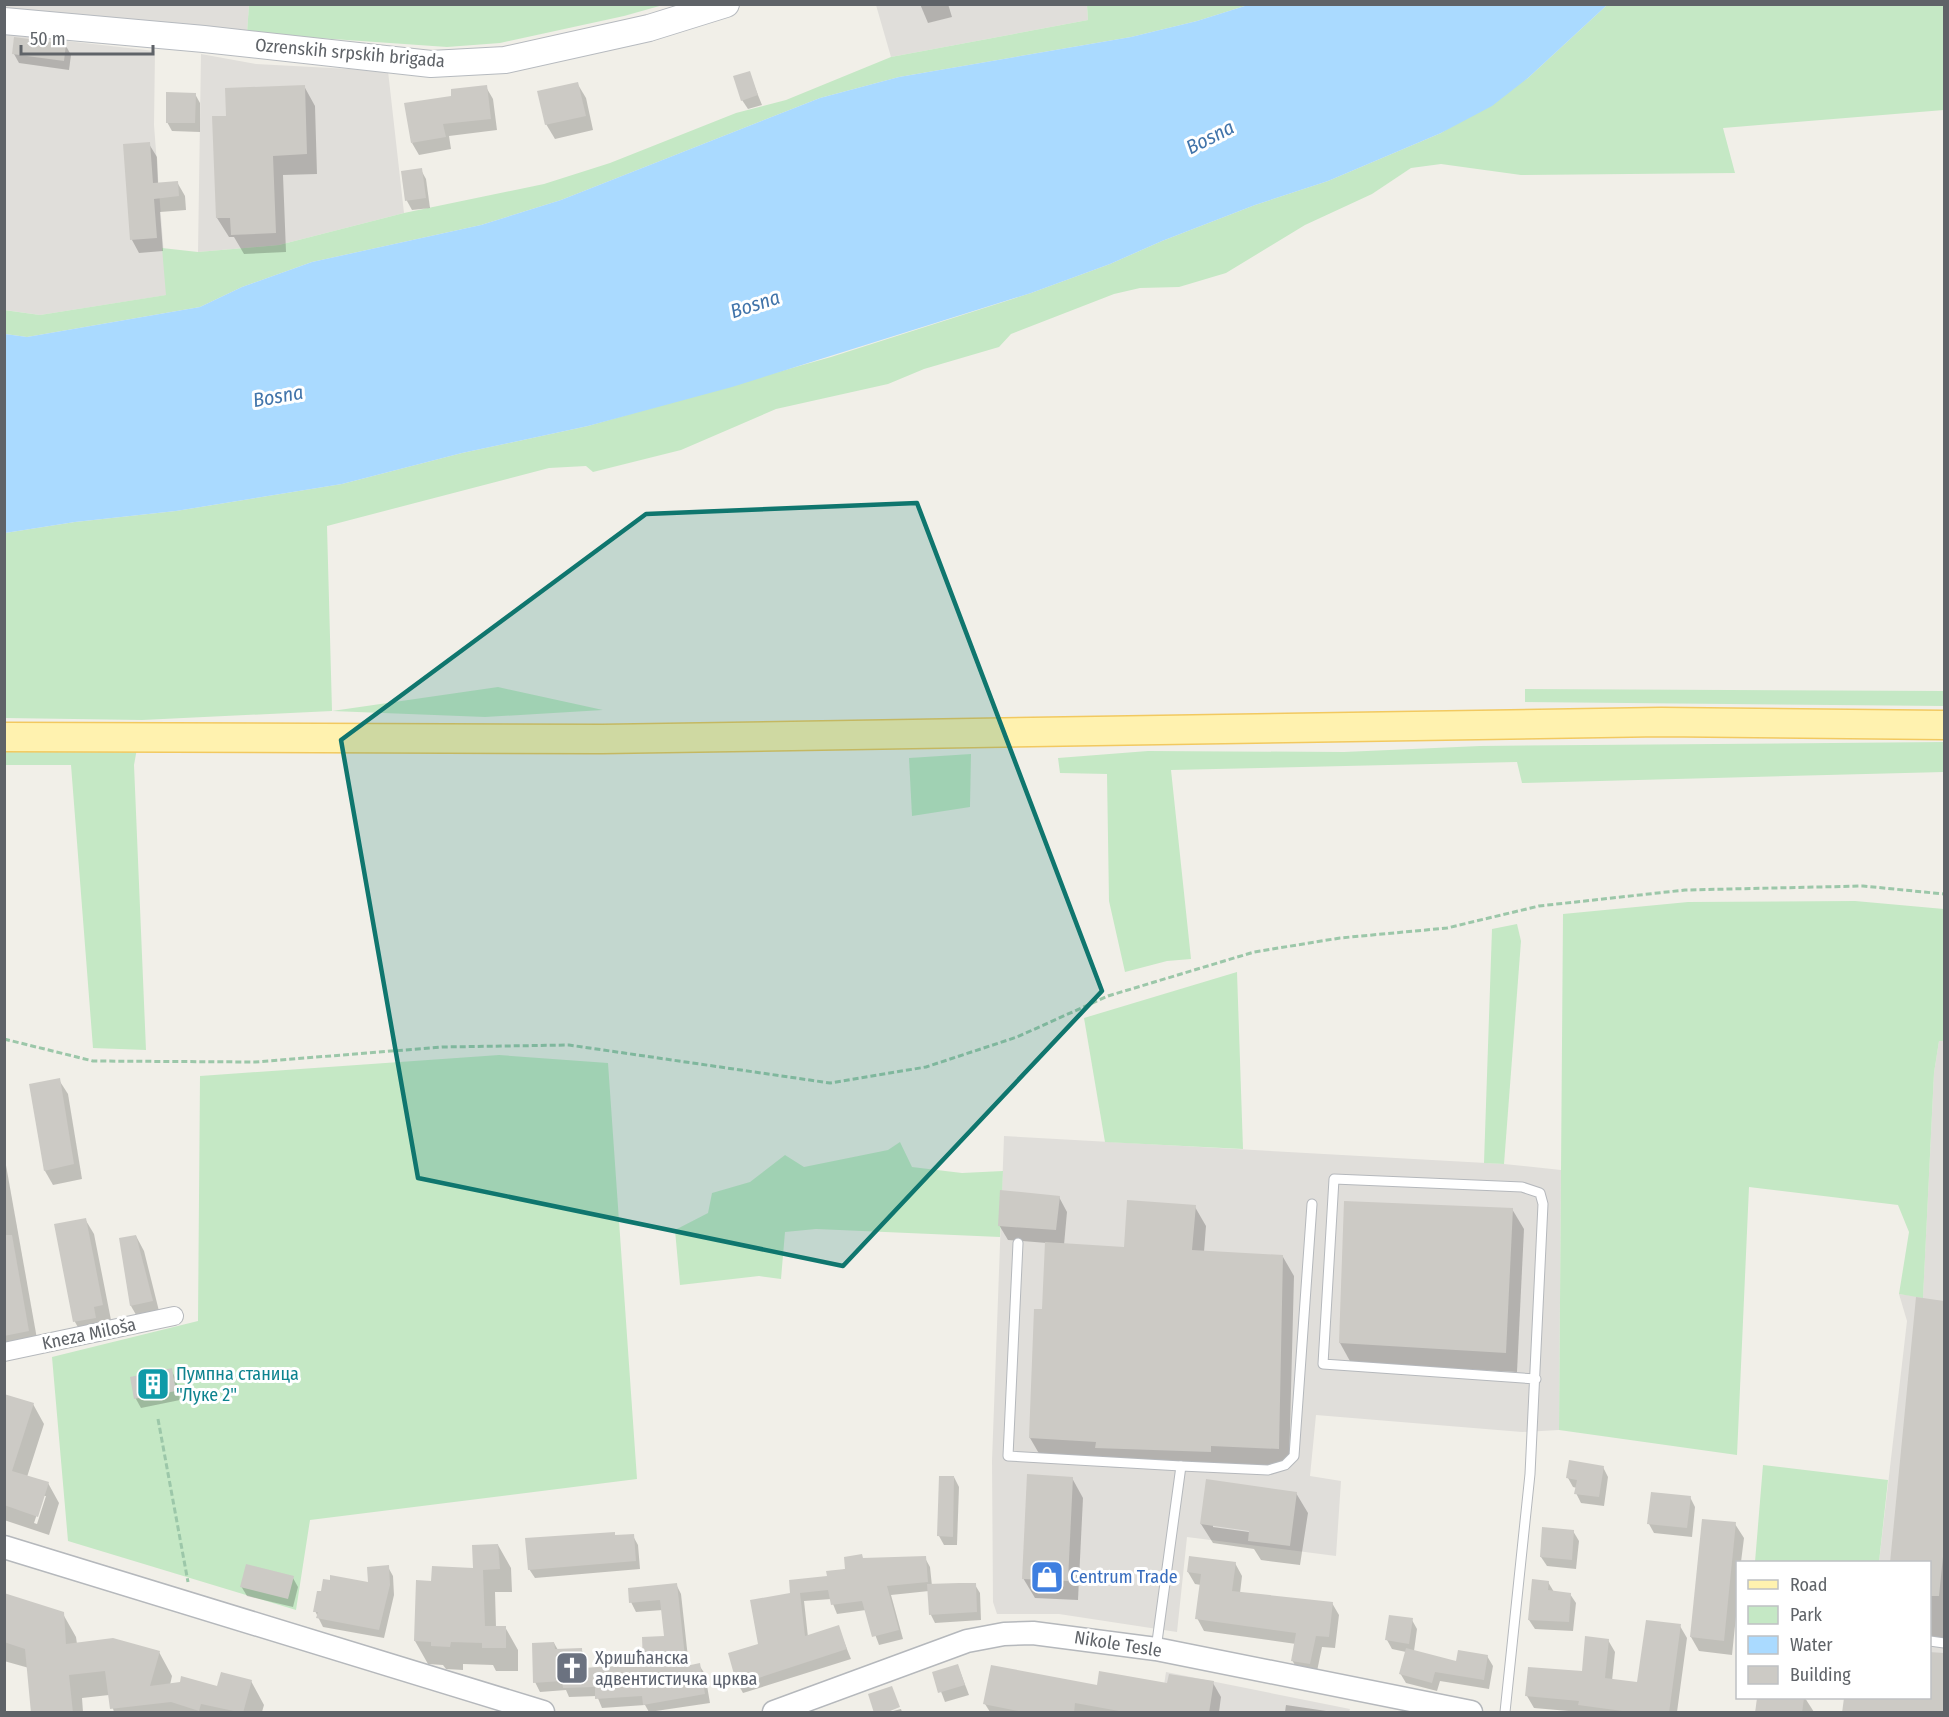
<svg xmlns="http://www.w3.org/2000/svg" width="1949" height="1717" font-family="'Fira Sans Condensed',sans-serif">
<style>
.industrial{fill:#e0deda}
.green{fill:#c5e8c5}
.water{fill:#aadaff}
.shadow{fill:#0003;fill-rule:evenodd}
.building{fill:#cccac5}
.lines{fill:none;stroke-linecap:round;stroke-linejoin:round}
.service-casing{stroke:#b5b8bc;stroke-width:11}
.minor-casing{stroke:#b5b8bc;stroke-width:20}
.tertiary-casing{stroke:#b5b8bc;stroke-width:25}
.secondary-casing{stroke:#b6babf;stroke-width:28}
.primary-casing{stroke:#f2c960;stroke-width:31}
.path{stroke:#9cc7a9;stroke-width:3;stroke-dasharray:6 3;stroke-linecap:butt}
.service{stroke:#fff;stroke-width:9}
.minor{stroke:#fff;stroke-width:18}
.tertiary{stroke:#fff;stroke-width:22}
.secondary{stroke:#fff;stroke-width:26}
.primary{stroke:#fff2af;stroke-width:28}
.marked{fill:#0f766e;fill-opacity:0.2;stroke:#0f766e;stroke-width:4.5;stroke-linejoin:round}
.labels{text-anchor:middle;dominant-baseline:central;stroke-width:6;stroke-linejoin:round;paint-order:stroke}
.street-label{font-size:18px;fill:#5f6368;stroke:#fff}
.culture-label{font-size:18px;fill:#0d838f;stroke:#fff;text-anchor:start}
.shop-label{font-size:18px;fill:#366cbe;stroke:#fff;text-anchor:start}
.worship-label{font-size:18px;fill:#5b616d;stroke:#fff;text-anchor:start}
.water-label{font-size:20px;font-style:italic;fill:#4174aa;stroke:#fff}
</style>
<rect width="100%" height="100%" fill="#f1efe8"/>
<!-- industrial -->
<g class="industrial">
<path d="M4,5H249L247,33L5,9Z"/>
<path d="M876,5H1087L1088,20L891,57Z"/>
<path d="M4,34L155,51L154,125L167,295L40,315L5,310Z"/>
<path d="M201,54L256,64L388,71L404,213L279,245L198,252Z"/>
<path d="M1939,1041H1944V1712H1864L1865,1698H1930V1562H1879L1907,1321L1899,1294L1923,1297L1934,1073Z"/>
<path d="M1004,1136L1504,1164L1561,1170L1559,1430L1522,1432L1316,1415L1310,1476L1341,1481L1336,1556L1187,1537L1177,1632L1059,1614H997L993,1602L992,1461Z"/>
<path d="M1166,1672L1350,1709L1349,1712H1160Z"/>
</g>
<!-- green -->
<g class="green">
<path d="M249,5H663L624,16L500,43L447,47L247,33Z"/>
<path d="M1087,5H1248L1197,21L1131,37L899,77L820,98L561,200L481,225L312,262L242,287L200,307L27,337L5,334L4,310L40,315L166,295L162,248L198,252L279,245L404,213L544,184L610,163L736,113L786,100L891,57L1088,20Z"/>
<path d="M1607,5H1944V110L1723,128L1735,173L1521,175L1441,164L1411,168L1372,194L1305,225L1226,273L1179,287L1140,288L1114,294L1011,334L999,347L924,369L888,384L776,409L681,450L593,472L586,466L549,468L327,526L332,711L498,687L603,710L485,717L332,711L142,720L5,718V533L75,522L176,511L342,484L462,453L588,426L831,357L1031,293L1110,264L1162,241L1255,205L1328,181L1441,133L1528,78Z"/>
<path d="M1525,689L1944,691V706L1525,702Z"/>
<path d="M1944,742V772L1522,783L1517,762L1171,770L1191,959L1167,961L1125,972L1109,901L1107,774L1060,773L1058,758L1148,751L1344,752L1480,746Z"/>
<path d="M138,743L134,765L146,1050L93,1048L71,765H5L4,745Z"/>
<path d="M971,754L970,807L912,816L909,758Z"/>
<path d="M1855,901L1944,909V1041H1939L1934,1073L1923,1298L1899,1294L1909,1232L1898,1205L1749,1187L1737,1455L1559,1430L1563,914L1688,902Z"/>
<path d="M1517,924L1521,941L1504,1164L1484,1163L1492,929Z"/>
<path d="M1237,972L1243,1149L1105,1142L1084,1018Z"/>
<path d="M499,1055L608,1063L637,1479L310,1520L296,1610L68,1541L52,1357L198,1321L200,1076Z"/>
<path d="M900,1142L912,1167L962,1173L1003,1171L1000,1237L816,1229L785,1232L781,1279L759,1276L680,1285L675,1230L708,1213L712,1193L750,1182L785,1155L804,1167L888,1150Z"/>
<path d="M1763,1465L1888,1480L1879,1562H1755Z"/>
</g>
<!-- water -->
<path class="water" d="M1248,5H1607L1528,78L1492,106L1441,133L1328,181L1255,205L1162,241L1110,264L1031,293L732,387L588,426L462,453L342,484L176,511L75,522L5,533V334L27,337L200,307L242,287L312,262L481,225L561,200L820,98L899,77L1131,37L1197,21Z"/>
<!-- shadow -->
<g class="shadow">
<path d="M920,4H948L952,17L928,23Z"/>
<path d="M66,46L71,55L69,70L19,63L14,54Z"/>
<path d="M749,73L762,105L748,109L742,100Z"/>
<path d="M577,83L586,98L593,130L555,139L546,124Z"/>
<path d="M304,86L315,106L317,174L283,175L286,252L244,254L234,237H229L217,218L228,117Z"/>
<path d="M486,87L493,99L497,130L449,136L451,149L419,155L412,143L453,97Z"/>
<path d="M195,94L200,103V132L172,131L167,122Z"/>
<path d="M149,144L157,157L158,184L177,182L185,196L186,210L160,212L163,251L139,253L132,240Z"/>
<path d="M421,170L426,179L430,208L412,210L407,201L403,173Z"/>
<path d="M59,1080L68,1094L82,1179L53,1185L45,1171L30,1085Z"/>
<path d="M4,1154L39,1350L4,1357Z"/>
<path d="M1059,1197L1067,1212L1064,1245L1125,1248L1195,1207L1206,1226L1204,1252L1283,1257L1294,1276L1289,1467L1222,1465L1221,1471L1108,1467L1105,1461L1041,1457L1030,1438L1043,1311L1047,1243L1008,1240L999,1225Z"/>
<path d="M1346,1203L1512,1209L1524,1229L1517,1372L1351,1363L1340,1343Z"/>
<path d="M85,1219L94,1234L111,1320L101,1322L103,1332L83,1336L75,1322L56,1225Z"/>
<path d="M136,1236L144,1251L160,1315L139,1320L131,1306Z"/>
<path d="M1917,1299L1944,1302V1642L1930,1640V1562Z"/>
<path d="M171,1370L176,1379L180,1400L141,1408L136,1399L132,1378Z"/>
<path d="M4,1396L33,1404L44,1424L27,1477L48,1483L59,1503L49,1535L4,1520ZM43,1496H46L37,1524L34,1523Z"/>
<path d="M1603,1467L1608,1477L1604,1506L1581,1503L1576,1493L1577,1488L1573,1487L1568,1478Z"/>
<path d="M954,1477L959,1487L957,1545H944L939,1536Z"/>
<path d="M1072,1478L1083,1498L1078,1600L1035,1598L1023,1578Z"/>
<path d="M1296,1493L1308,1513L1300,1565L1261,1560L1254,1549L1213,1543L1201,1524ZM1213,1524L1257,1530L1256,1533L1213,1527Z"/>
<path d="M1690,1497L1695,1507L1692,1537L1654,1533L1649,1524Z"/>
<path d="M1735,1524L1744,1538L1741,1562H1738V1597L1732,1655L1699,1651L1691,1637Z"/>
<path d="M1573,1531L1579,1541L1576,1569L1547,1566L1541,1557Z"/>
<path d="M614,1534L616,1537L633,1536L638,1545L640,1569L535,1578L529,1569Z"/>
<path d="M498,1545L511,1568L512,1592H495L496,1627H505L518,1650V1671H496L493,1665L463,1664V1670L446,1669L443,1665L428,1664L415,1641L433,1582L475,1569Z"/>
<path d="M925,1558L930,1567L932,1586L975,1585L980,1593L981,1620L935,1623L931,1615L929,1591L891,1595L903,1639L879,1645L866,1610L837,1614L831,1599L804,1601L808,1637L838,1627L851,1659L743,1693L738,1684L792,1594L864,1560Z"/>
<path d="M1235,1563L1242,1576L1240,1593L1332,1603L1339,1615L1335,1648L1322,1647L1316,1676L1299,1672L1292,1660L1296,1644L1204,1631L1197,1618L1201,1585L1195,1584L1188,1572Z"/>
<path d="M388,1567L393,1576L394,1595L384,1638L323,1627L315,1611L370,1584Z"/>
<path d="M293,1578L298,1587L293,1607L247,1596L241,1586Z"/>
<path d="M1548,1582L1554,1592L1570,1594L1576,1603L1573,1631L1535,1629L1529,1620Z"/>
<path d="M676,1584L681,1594L689,1667L699,1665L705,1674L710,1703L649,1712L645,1705L602,1708L597,1696L569,1697L566,1690L540,1692L535,1682L554,1643L558,1650L581,1649L586,1659L587,1669L645,1666L666,1638L663,1610L636,1612L631,1602Z"/>
<path d="M4,1595L63,1614L76,1637L77,1644L159,1652L172,1676L170,1685L218,1688L251,1681L264,1705L262,1712H114L109,1695L82,1698L83,1712H33L29,1668L4,1661Z"/>
<path d="M1412,1620L1417,1629L1414,1651L1457,1663L1487,1656L1493,1666L1489,1689L1440,1681L1437,1691L1406,1683L1400,1673L1406,1652L1392,1649L1387,1640Z"/>
<path d="M1680,1626L1687,1638L1677,1712H1580L1534,1708L1527,1696L1529,1668L1583,1673L1608,1640L1615,1652L1612,1681L1638,1684Z"/>
<path d="M1930,1654L1944,1655V1712H1844L1845,1698H1930Z"/>
<path d="M958,1666L969,1695L945,1702L934,1673Z"/>
<path d="M1213,1683L1221,1697L1219,1712H990L985,1704L1098,1687Z"/>
<path d="M1758,1698H1805L1814,1712H1756Z"/>
<path d="M1286,1705L1333,1712H1285Z"/>
<path d="M901,1709L902,1712H889Z"/>
</g>
<!-- building -->
<g class="building">
<path d="M14,37L66,44L64,61L12,54Z"/>
<path d="M750,71L758,95L741,101L733,76Z"/>
<path d="M578,82L586,116L545,125L537,91Z"/>
<path d="M305,85L307,154L273,156L276,233L231,235L230,218H216L212,116H226L225,88Z"/>
<path d="M487,85L491,119L443,124L446,137L411,143L404,103L451,96V89Z"/>
<path d="M166,92L196,93L195,123H166Z"/>
<path d="M150,142L153,183L178,181L179,196L154,199L157,238L130,240L123,144Z"/>
<path d="M422,168L426,198L405,201L401,171Z"/>
<path d="M60,1078L74,1164L44,1171L29,1084Z"/>
<path d="M1000,1190L1060,1196L1056,1230L998,1226Z"/>
<path d="M1127,1200L1196,1205L1192,1250L1283,1255L1279,1449L1211,1446V1452L1095,1448L1096,1442L1029,1438L1034,1309H1042L1045,1242L1124,1247Z"/>
<path d="M1344,1201L1513,1208L1506,1353L1339,1343Z"/>
<path d="M86,1218L103,1305L94,1307L96,1318L73,1322L54,1224Z"/>
<path d="M4,1235H12L29,1331L4,1336Z"/>
<path d="M136,1235L153,1301L130,1306L119,1238Z"/>
<path d="M1916,1297L1944,1301V1547L1939,1596H1929V1563H1890Z"/>
<path d="M172,1368L176,1391L134,1399L130,1377Z"/>
<path d="M4,1394L34,1403L12,1471L49,1482L38,1517L4,1505Z"/>
<path d="M1569,1460L1604,1466L1599,1497L1574,1494L1577,1480L1566,1478Z"/>
<path d="M1027,1474L1073,1477L1068,1581L1022,1579Z"/>
<path d="M939,1476H954L953,1537L937,1536Z"/>
<path d="M1206,1479L1297,1492L1290,1546L1248,1541L1249,1531L1200,1524Z"/>
<path d="M1651,1492L1691,1496L1687,1528L1647,1524Z"/>
<path d="M1702,1519L1736,1522L1724,1641L1690,1637Z"/>
<path d="M1542,1527L1574,1530L1572,1560L1540,1557Z"/>
<path d="M615,1532V1535L634,1534L636,1561L528,1570L525,1538Z"/>
<path d="M498,1544L500,1569L483,1570L485,1626H506V1648H482V1643L451,1642L450,1647L431,1646V1642L414,1641L416,1580L431,1581L432,1566L473,1568L472,1545Z"/>
<path d="M862,1554L863,1558L926,1556L928,1582L887,1586L899,1630L872,1637L862,1601L831,1605L828,1590L800,1593L805,1636L839,1625L847,1649L737,1685L728,1653L758,1644L750,1600L790,1593L789,1580L827,1576L826,1571L845,1569L844,1557Z"/>
<path d="M1189,1556L1236,1562L1232,1591L1333,1602L1329,1637L1316,1636L1310,1664L1291,1661L1296,1633L1195,1619L1201,1574L1187,1572Z"/>
<path d="M246,1564L294,1576L288,1599L240,1587Z"/>
<path d="M389,1565L390,1585L379,1630L316,1618L318,1612H313L317,1591H321L323,1579L330,1580V1575L368,1582L367,1567Z"/>
<path d="M1532,1579L1549,1581L1548,1590L1571,1593L1569,1622L1528,1620Z"/>
<path d="M677,1583L686,1666L700,1663L705,1694L643,1705L642,1696L595,1699V1687L563,1688L562,1681L533,1683L532,1643L554,1642L555,1649L582,1648L583,1668L643,1664L642,1637L664,1636L660,1600L629,1603L628,1588Z"/>
<path d="M959,1583H976L977,1612L929,1615L927,1584Z"/>
<path d="M4,1593L64,1612L66,1644L113,1638L160,1651L150,1686L180,1682L181,1676L217,1686L221,1672L252,1680L243,1713L201,1704L199,1711L171,1702L110,1709L105,1671L69,1675L73,1713H31L25,1649L4,1642Z"/>
<path d="M1389,1615L1413,1618L1409,1644L1385,1640Z"/>
<path d="M1646,1620L1681,1624L1669,1713H1637L1578,1705L1579,1701L1525,1696L1528,1667L1582,1671L1585,1636L1609,1639L1605,1678L1637,1682Z"/>
<path d="M1406,1648L1456,1661L1458,1650L1488,1655L1484,1680L1435,1672L1432,1683L1399,1674Z"/>
<path d="M1929,1652L1944,1653V1713H1842L1844,1698H1929Z"/>
<path d="M958,1664L965,1685L938,1693L932,1672Z"/>
<path d="M991,1665L1097,1685L1099,1671L1167,1683L1169,1674L1214,1681L1209,1713H1130L1075,1703L1074,1713H1028L983,1704Z"/>
<path d="M892,1686L900,1707L885,1713H874L868,1694Z"/>
<path d="M1757,1698H1804L1802,1713H1755Z"/>
</g>
<g class="lines">
<!-- service casing -->
<g class="service-casing">
<g id="service">
<path d="M1018,1243L1008,1456L1181,1466"/>
<path d="M1930,1641L1944,1643"/>
<path d="M1156,1649L1181,1466L1268,1470L1285,1465L1294,1456L1312,1204"/>
<path d="M1505,1712L1530,1474L1543,1204L1540,1193L1522,1187L1334,1179L1323,1364L1536,1379"/>
</g>
</g>
<!-- minor casing -->
<g class="minor-casing">
<path id="minor" d="M4,1352L174,1316"/>
</g>
<!-- tertiary casing -->
<g class="tertiary-casing">
<g id="tertiary">
<path d="M4,1547L543,1712"/>
<path d="M774,1712L967,1641L1004,1634L1033,1633L1156,1649L1471,1712"/>
</g>
</g>
<!-- secondary casing -->
<g class="secondary-casing">
<path id="secondary" d="M4,21L204,39L431,64L505,60L649,28L726,4"/>
</g>
<!-- primary casing -->
<g class="primary-casing">
<path id="primary" d="M4,737L602,739L1661,722L1944,725"/>
</g>
<!-- path -->
<g class="path">
<path d="M4,1039L93,1061L255,1062L442,1047L569,1045L830,1083L926,1067L1017,1037L1108,996L1254,952L1340,938L1447,928L1539,906L1685,890L1863,886L1944,894"/>
<path d="M158,1419L188,1582"/>
</g>
<!-- service -->
<use href="#service" class="service"/>
<!-- minor -->
<use href="#minor" class="minor"/>
<!-- tertiary -->
<use href="#tertiary" class="tertiary"/>
<!-- secondary -->
<use href="#secondary" class="secondary"/>
<!-- primary -->
<use href="#primary" class="primary"/>
</g>
<!-- marked area -->
<path class="marked" d="M917,503L1102,991L843,1266L418,1178L341,740L646,514Z"/>
<!-- icons -->
<defs>
<g id="building-square" transform="scale(1.725)"><rect x="-9" y="-9" width="18" height="18" rx="4" fill="#0f9aa8" stroke="#fff"/><path d="M-4-6H4V6H1V3H-1V6H-4ZM-2.5-4.3h1.7v1.8h-1.7ZM.8-4.3h1.7v1.8H.8ZM-2.5-1h1.7V.8h-1.7ZM.8-1h1.7V.8H.8Z" fill="#fff"/></g>
<g id="shop-square" transform="scale(1.725)"><rect x="-9" y="-9" width="18" height="18" rx="4" fill="#3f7fe0" stroke="#fff"/><path d="M-5-2.5h2.3a2.7 3.5 0 0 1 5.4 0H5L5.5 6h-11ZM-1.5-2.5h3a1.5 2.3 0 0 0-3 0Z" fill="#fff"/></g>
<g id="church-square" transform="scale(1.725)"><rect x="-9" y="-9" width="18" height="18" rx="4" fill="#6b7280" stroke="#fff"/><path d="M-1.2-6h2.4v3.5h3.3v2.4h-3.3V6h-2.4V-.1h-3.3v-2.4h3.3Z" fill="#fff"/></g>
</defs>
<g fill-rule="evenodd">
<use href="#building-square" x="153" y="1384"/>
<use href="#shop-square" x="1047" y="1577"/>
<use href="#church-square" x="572" y="1668"/>
</g>
<g class="labels">
<!-- street labels -->
<g class="street-label">
<text transform="translate(350 53) rotate(5)">Ozrenskih srpskih brigada</text>
<text transform="translate(89 1334) rotate(-12)">Kneza Miloša</text>
<text transform="translate(1118 1644) rotate(9)">Nikole Tesle</text>
</g>
<!-- culture labels -->
<g class="culture-label">
<text x="176" y="1374">Пумпна станица<tspan x="176" dy="21">"Луке 2"</tspan></text>
</g>
<!-- shop labels -->
<g class="shop-label">
<text x="1070" y="1577">Centrum Trade</text>
</g>
<!-- worship labels -->
<g class="worship-label">
<text x="595" y="1658">Хришћанска<tspan x="595" dy="21">адвентистичка црква</tspan></text>
</g>
<!-- water labels -->
<g class="water-label">
<text transform="translate(1210 137) rotate(-27)">Bosna</text>
<text transform="translate(755 304) rotate(-18)">Bosna</text>
<text transform="translate(278 396) rotate(-10)">Bosna</text>
</g>
</g>
<!-- border -->
<rect width="1949" height="1717" fill="none" stroke="#5f6368" stroke-width="12"/>
<!-- legend -->
<rect x="1736" y="1561" width="195" height="138" fill="#ffffff" stroke="#bfc1c3" stroke-width="1.5"/>
<rect x="1748" y="1580" width="30" height="9" fill="#fff2af" stroke="#bfc1c3" stroke-width="1.5"/>
<text x="1790" y="1591" font-size="18" fill="#5f6368">Road</text>
<rect x="1748" y="1606" width="30" height="18" fill="#c5e8c5" stroke="#bfc1c3" stroke-width="1.5"/>
<text x="1790" y="1621" font-size="18" fill="#5f6368">Park</text>
<rect x="1748" y="1636" width="30" height="18" fill="#aadaff" stroke="#bfc1c3" stroke-width="1.5"/>
<text x="1790" y="1651" font-size="18" fill="#5f6368">Water</text>
<rect x="1748" y="1666" width="30" height="18" fill="#cccac5" stroke="#bfc1c3" stroke-width="1.5"/>
<text x="1790" y="1681" font-size="18" fill="#5f6368">Building</text>
<!-- scale -->
<path d="M21 45v9h132v-9" fill="none" stroke="#5f6368" stroke-width="3"/>
<text x="30" y="45" font-size="18" fill="#5f6368" stroke="#ffffff" stroke-width="4.5" paint-order="stroke">50 m</text>
</svg>
